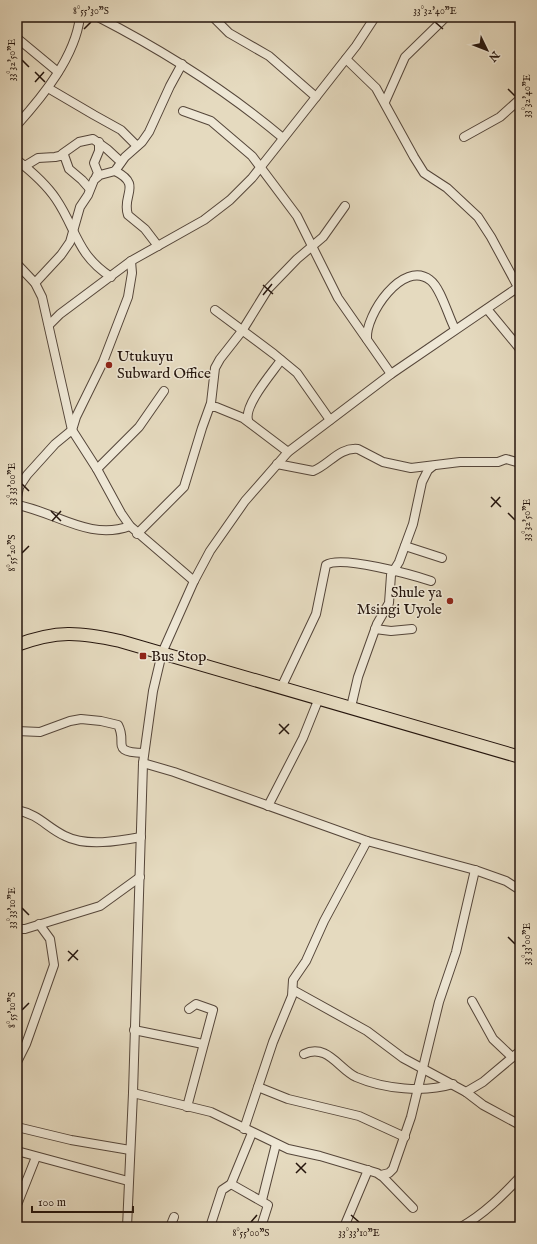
<svg xmlns="http://www.w3.org/2000/svg" width="537" height="1244" font-family="'IM FELL English',serif">
<style>
.lines{fill:none;stroke-linecap:round;stroke-linejoin:round}
.minor-casing{stroke:#55463a;stroke-width:10}
.highway-casing{stroke:#25150d;stroke-width:14}
.minor{stroke:#eee7d5;stroke-width:8}
.highway{stroke:#e5dabf;stroke-width:12}
.ticks{fill:none;stroke:#25150d;stroke-width:1.5}
.poi-dot{fill:#8f2418;stroke:#eee7d5;stroke-width:1.5}
.labels{text-anchor:middle;dominant-baseline:central;stroke-width:3;stroke-linejoin:round;paint-order:stroke}
.poi-label{font-size:15px;fill:#25150d;stroke:#eee7d5;text-anchor:start}
.neatline{fill:none;stroke:#25150d;stroke-width:1.5}
.ticks-label{font-size:10px;text-anchor:middle;fill:#25150d}
</style>
<rect width="100%" height="100%" fill="#e5dabf"/>
<filter id="stains"><feTurbulence type="fractalNoise" baseFrequency=".005" numOctaves="4"/><feColorMatrix values="0 0 0 0 .2 0 0 0 0 .09 0 0 0 0 .02 0 0 0 .5 -.17"/></filter>
<radialGradient id="worn" r=".72"><stop offset=".6" stop-color="#630" stop-opacity="0"/><stop offset="1" stop-color="#630" stop-opacity=".3"/></radialGradient>
<g class="lines">
<!-- minor casing -->
<g class="minor-casing">
<g id="minor">
<path d="M98,17C164,51 226,90 283,138"/>
<path d="M213,17L229,33L269,56L316,97"/>
<path d="M17,38L58,72"/>
<path d="M346,59L376,88L414,157L424,173L447,188L478,217L491,237L518,287"/>
<path d="M48,88L94,115L121,130L137,146"/>
<path d="M385,102L405,57L446,17"/>
<path d="M183,111L211,121L252,156L297,216L338,298L391,374"/>
<path d="M17,125C43,96 75,57 80,17"/>
<path d="M464,137L500,117L520,99"/>
<path d="M62,154L79,142L93,139L107,149L121,162"/>
<path d="M17,160C31,171 46,184 56,199C77,230 76,254 111,277"/>
<path d="M25,166L38,158L55,157L64,155L69,169L82,180L89,188"/>
<path d="M115,171C143,185 121,195 128,215L145,229L158,246"/>
<path d="M96,177L98,173L94,163L99,151V142"/>
<path d="M17,264L35,283L42,297L72,430L97,469L121,513L130,526L194,581"/>
<path d="M35,283L61,255L70,242L80,207L88,195L94,180L100,175L115,171L125,157L142,142L149,132L170,86L182,64"/>
<path d="M487,309L520,349"/>
<path d="M215,310L274,354L297,373L330,420"/>
<path d="M49,325L60,314L131,261L204,220L230,200L252,178L316,97L356,46L375,17"/>
<path d="M367,339C365,315 403,259 430,280C441,288 448,316 455,329"/>
<path d="M210,407H216L243,418L288,452"/>
<path d="M248,420C244,405 272,373 281,360"/>
<path d="M277,464L313,471C329,465 339,447 358,449L383,462L411,468L460,462H498L506,459L520,463"/>
<path d="M97,469L139,427L164,391"/>
<path d="M17,497L19,487L27,475L55,444L72,430L76,417L103,362L128,297L132,273L131,261"/>
<path d="M17,505C56,512 89,541 130,526"/>
<path d="M137,534L184,487L202,428L211,403L215,368L220,359L242,331L268,289L297,259L323,237L345,206"/>
<path d="M405,546L442,558"/>
<path d="M375,629L391,631L412,629"/>
<path d="M281,688L316,614L326,565C341,555 413,575 431,581"/>
<path d="M351,707L358,677L377,624L389,603L391,575L399,562L413,524L422,482L428,470L433,466"/>
<path d="M17,731L40,732L70,721L81,719L101,721L118,725C128,743 109,752 144,753"/>
<path d="M143,763L174,772L367,841L475,870L506,881L520,890"/>
<path d="M268,806L303,738L319,698"/>
<path d="M17,810C40,815 46,827 65,836C86,847 119,841 141,837"/>
<path d="M17,929H25L100,906L140,877"/>
<path d="M293,990L367,1031L403,1058L466,1092L483,1082L520,1051"/>
<path d="M472,1001L493,1039L512,1057"/>
<path d="M134,1030L203,1044"/>
<path d="M304,1054C327,1043 339,1069 356,1077C384,1089 424,1093 453,1084"/>
<path d="M17,1062L26,1044L54,965L50,939L39,924"/>
<path d="M258,1087L288,1099L359,1116L405,1137"/>
<path d="M466,1092L483,1105L520,1125"/>
<path d="M133,1093L211,1112L288,1149L320,1156L377,1173L383,1177L413,1208"/>
<path d="M187,1107L213,1010L196,1004L189,1009"/>
<path d="M17,1127L71,1140L130,1150"/>
<path d="M244,1129L273,1042L292,996L293,980L306,961L324,921L367,841"/>
<path d="M252,1133L231,1184L268,1205L261,1227"/>
<path d="M17,1151L128,1181"/>
<path d="M381,1175L389,1173L393,1169L411,1117L439,1002L456,952L475,870"/>
<path d="M262,1200L276,1144"/>
<path d="M17,1205L36,1157"/>
<path d="M127,1227L133,1093L143,763L153,691L162,653L194,581L210,551L245,501L288,452L391,374L520,286"/>
<path d="M170,1227L174,1217"/>
<path d="M210,1227L222,1190L231,1184"/>
<path d="M344,1227L368,1170"/>
<path d="M461,1227C484,1214 502,1196 520,1177"/>
</g>
</g>
<!-- highway casing -->
<g class="highway-casing">
<path id="highway" d="M17,645C57,630 79,632 120,641L520,757"/>
</g>
<!-- minor -->
<use href="#minor" class="minor"/>
<!-- highway -->
<use href="#highway" class="highway"/>
</g>
<!-- ticks -->
<path class="ticks" d="M435,22L443,29M84,29L91,22M22,60L29,67M35,72L45,82M35,82L44,72M508,89L515,96M263,285L273,294M263,295L272,284M22,484L29,491M491,497L501,507M491,507L500,497M51,511L61,521M508,513L515,520M52,521L61,511M22,553L29,546M279,724L289,734M279,734L289,724M22,908L29,915M508,937L515,944M68,951L78,960M68,961L78,950M22,1010L29,1003M296,1163L306,1173M296,1173L306,1163M351,1215L359,1222M251,1222L257,1215"/>
<!-- markers -->
<g class="poi-dot">
<circle cx="109" cy="365" r="4"/>
<circle cx="450" cy="601" r="4"/>
<rect x="139" y="652" width="8" height="8" rx="2"/>
</g>
<g class="labels">
<!-- poi labels -->
<g class="poi-label">
<text x="117" y="356">Utukuyu<tspan x="117" dy="17">Subward Office</tspan></text>
<text x="442" y="592" text-anchor="end">Shule ya<tspan x="442" dy="17">Msingi Uyole</tspan></text>
<text x="151" y="656">Bus Stop</text>
</g>
</g>
<!-- margin -->
<rect width="537" height="1244" fill="none" stroke="#e5dabf" stroke-width="44"/>
<!-- north arrow -->
<g transform="translate(487 50) rotate(133)" stroke="#eee7d5" stroke-width="3" paint-order="stroke">
<path d="M0-3L7 15L0 10L-7 15Z" fill="#25150d"/>
<text y="-6" font-size="11" font-weight="bold" text-anchor="middle" fill="#25150d">N</text>
</g>
<!-- scale -->
<path d="M32 1206v6h101v-6" fill="none" stroke="#25150d" stroke-width="2"/>
<text x="38" y="1206" font-size="12" fill="#25150d" stroke="#eee7d5" stroke-width="3" paint-order="stroke">100 m</text>
<rect x="22" y="22" width="493" height="1200" class="neatline"/>
<g class="ticks-label">
<text x="91" y="14">8°55'30"S</text>
<text x="435" y="14">33°32'40"E</text>
<text transform="translate(11 60) rotate(-90)" y="4">33°32'50"E</text>
<text transform="translate(526 96) rotate(-90)" y="4">33°32'40"E</text>
<text transform="translate(11 484) rotate(-90)" y="4">33°33'00"E</text>
<text transform="translate(526 520) rotate(-90)" y="4">33°32'50"E</text>
<text transform="translate(11 553) rotate(-90)" y="4">8°55'20"S</text>
<text transform="translate(11 908) rotate(-90)" y="4">33°33'10"E</text>
<text transform="translate(526 944) rotate(-90)" y="4">33°33'00"E</text>
<text transform="translate(11 1010) rotate(-90)" y="4">8°55'10"S</text>
<text x="251" y="1236">8°55'00"S</text>
<text x="359" y="1236">33°33'10"E</text>
</g>
<rect width="100%" height="100%" filter="url(#stains)"/>
<rect width="100%" height="100%" fill="url(#worn)"/>
</svg>
